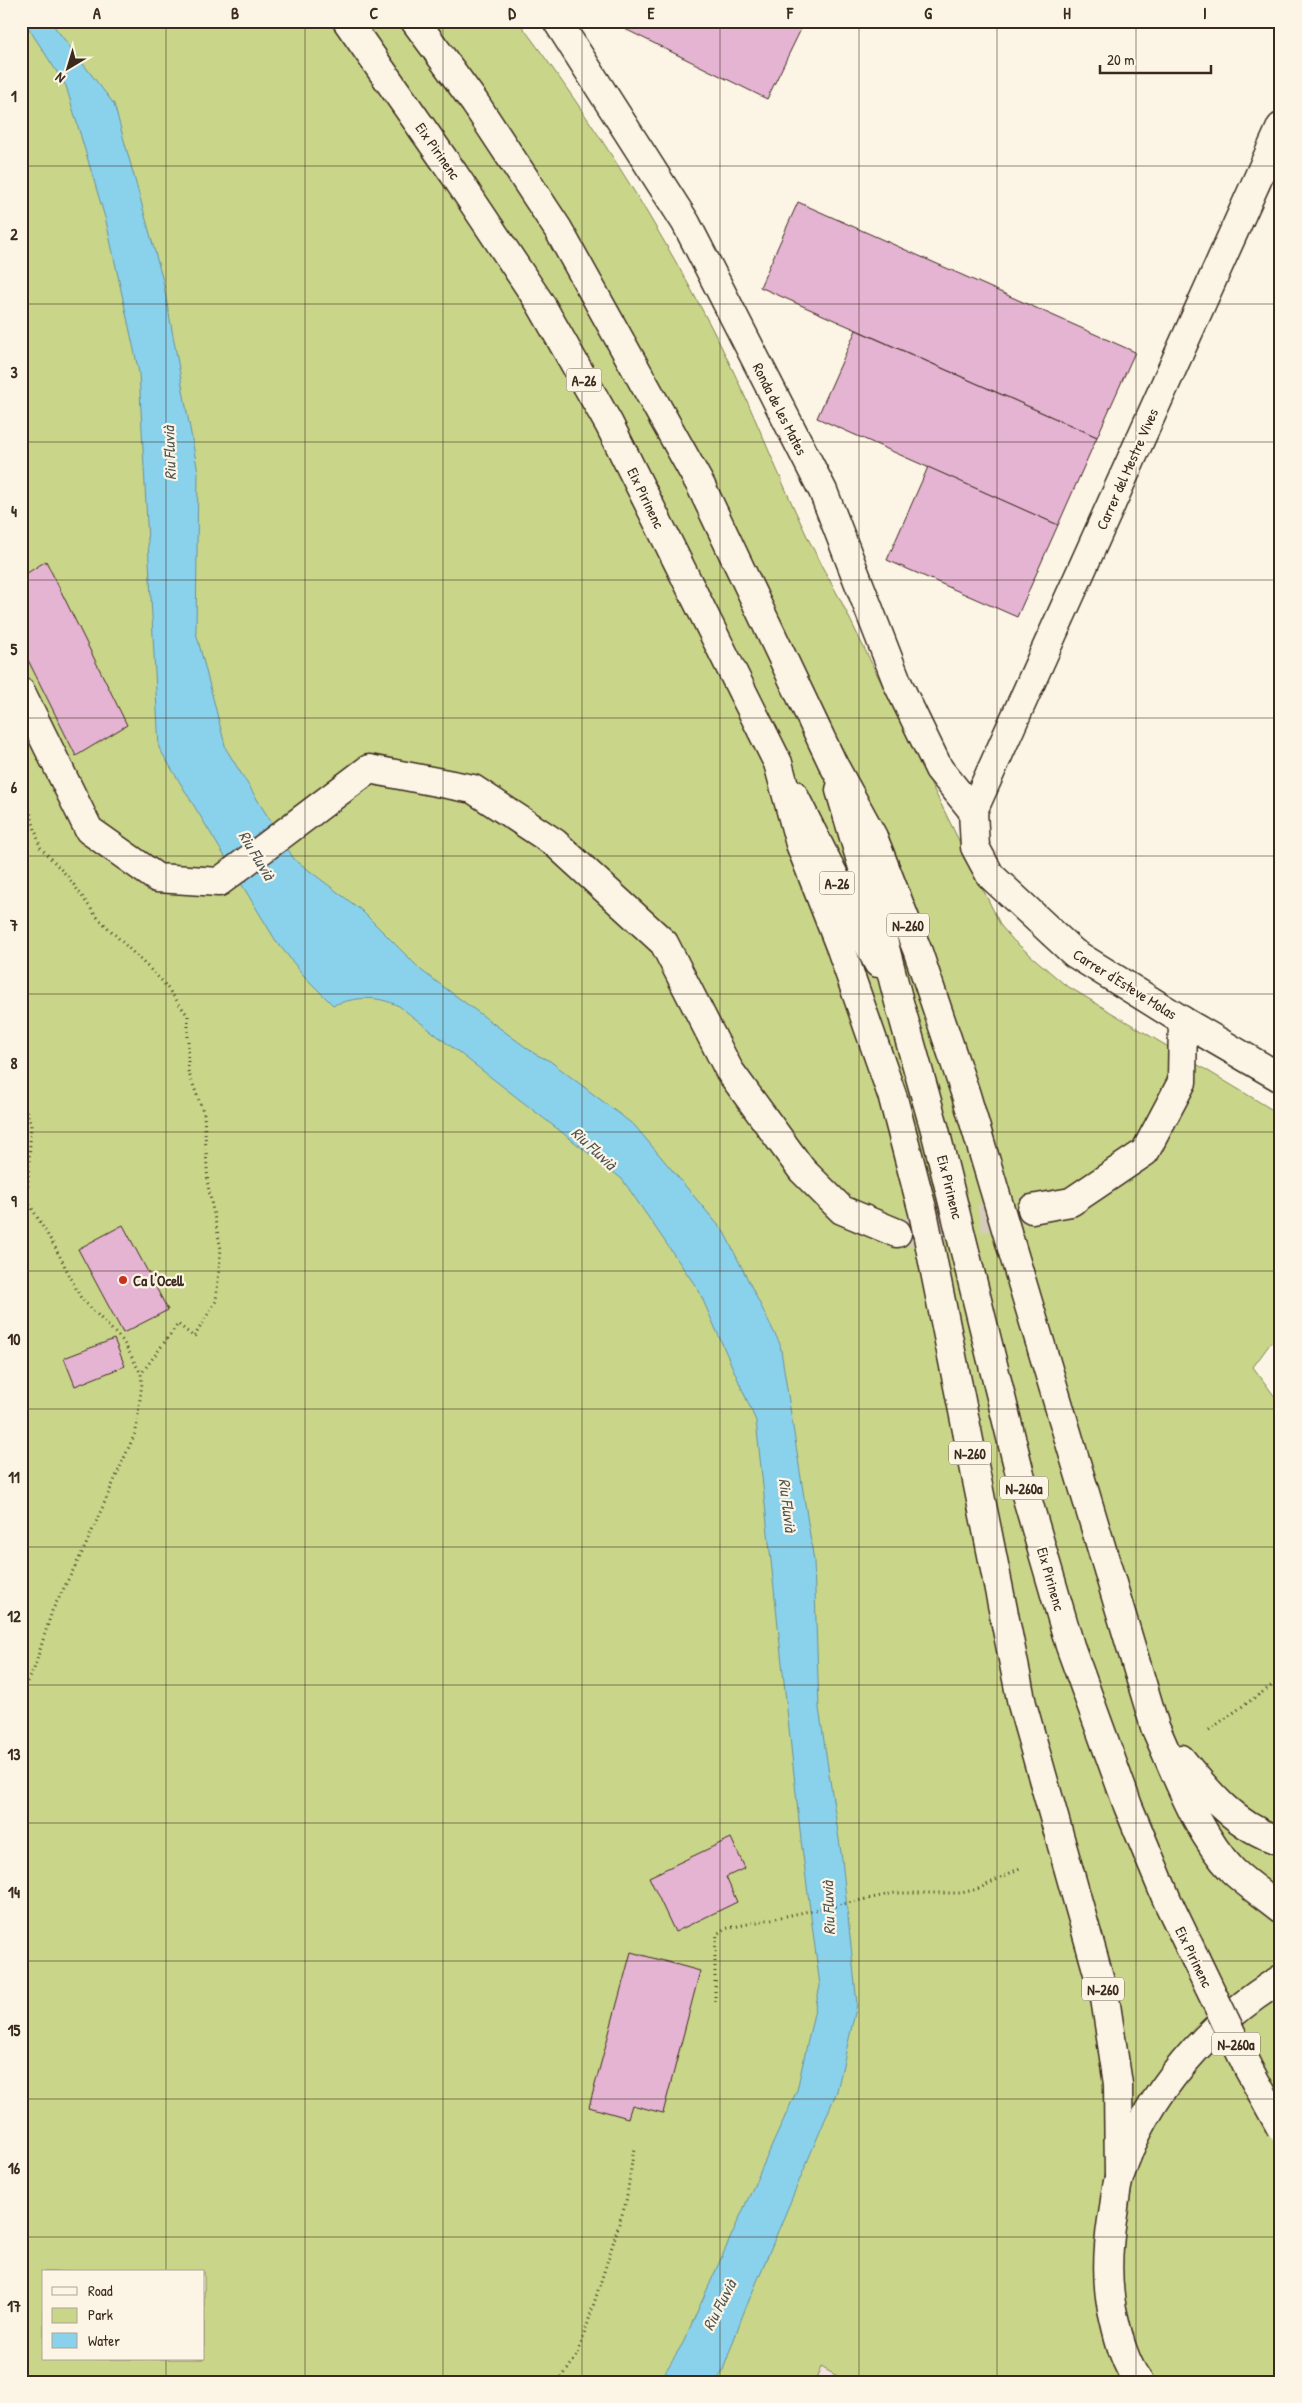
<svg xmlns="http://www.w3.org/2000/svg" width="1302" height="2403" font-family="'Patrick Hand',sans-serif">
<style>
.built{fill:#f5e2e0}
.green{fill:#c9d689;stroke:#828054;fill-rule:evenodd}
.water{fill:#8ad2ec;stroke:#6a8f9a}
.building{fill:#e5b4d3;stroke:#3b2a1e}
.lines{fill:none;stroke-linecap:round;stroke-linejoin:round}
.minor-tunnel{stroke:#d5ccbd;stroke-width:28;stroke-dasharray:28 14;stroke-linecap:butt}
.minor-casing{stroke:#3b2a1e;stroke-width:31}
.major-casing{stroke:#3b2a1e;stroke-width:31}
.highway-casing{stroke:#3b2a1e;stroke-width:31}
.path{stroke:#3b2a1e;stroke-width:3;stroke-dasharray:1 4;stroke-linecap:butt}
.minor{stroke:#fcf5e5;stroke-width:28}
.major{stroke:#fcf5e5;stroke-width:28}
.highway{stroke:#fcf5e5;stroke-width:28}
.major-bridge-casing{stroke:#3b2a1e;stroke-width:31;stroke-linecap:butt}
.major-bridge{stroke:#fcf5e5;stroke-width:28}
.grid{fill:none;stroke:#3b2a1e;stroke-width:1;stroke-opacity:0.55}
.poi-dot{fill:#c8321e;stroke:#fcf5e5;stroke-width:2}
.labels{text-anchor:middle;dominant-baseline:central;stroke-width:4.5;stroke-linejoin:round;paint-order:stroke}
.shield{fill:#fcf5e5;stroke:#75675a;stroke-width:1}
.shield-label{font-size:14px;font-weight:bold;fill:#3b2a1e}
.street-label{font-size:15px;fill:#3b2a1e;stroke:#fcf5e5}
.poi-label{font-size:15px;font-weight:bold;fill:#3b2a1e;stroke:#fcf5e5;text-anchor:start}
.water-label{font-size:16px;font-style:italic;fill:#4f5452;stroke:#fcf5e5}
.neatline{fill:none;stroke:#3b2a1e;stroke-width:2}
.grid-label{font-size:16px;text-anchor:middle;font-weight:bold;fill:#3b2a1e}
</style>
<rect width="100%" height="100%" fill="#fcf5e5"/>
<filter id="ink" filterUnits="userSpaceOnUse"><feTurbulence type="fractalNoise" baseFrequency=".02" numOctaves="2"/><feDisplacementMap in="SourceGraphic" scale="10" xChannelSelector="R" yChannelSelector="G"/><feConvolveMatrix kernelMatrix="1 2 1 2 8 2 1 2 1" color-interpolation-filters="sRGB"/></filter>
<g filter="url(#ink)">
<!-- built -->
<path class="built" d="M820,2367L848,2382H815Z"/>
<!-- green -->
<path class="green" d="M21,21H518C594,122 661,229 719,342C762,426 792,517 840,599L1001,926L1014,941L1064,984L1281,1115V1329L1253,1367L1281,1405V2382H848L821,2367L815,2382H21ZM44,2272H204V2359H44Z"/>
<!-- water -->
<path class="water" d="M24,21H50L114,104L163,281L198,472L196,632L226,749L294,859L361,910L422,971L535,1054L550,1061L635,1126L724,1232L780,1344L814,1561L819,1708L842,1859L857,2004L837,2091L742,2317L722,2373L715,2382H659L683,2343L797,2090L820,1986L801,1840L756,1421L699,1291L622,1179L399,1006C375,995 358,997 333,1005L305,977L276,941L159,748L139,373L106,221L66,86Z"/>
<!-- building -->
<g class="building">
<path d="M629,21H805L767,99L625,29Z"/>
<path d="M798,202L1135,352L1097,437L760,287Z"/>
<path d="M856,330L1097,437L1058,525L817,418Z"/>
<path d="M928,467L1058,525L1017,617L887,560Z"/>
<path d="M46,561L127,725L76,756L21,646V577Z"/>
<path d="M123,1225L168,1310L123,1333L78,1249Z"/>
<path d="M114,1339L125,1366L75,1386L64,1358Z"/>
<path d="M731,1838L745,1868L726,1877L737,1902L675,1932L649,1877Z"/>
<path d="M631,1952L700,1971L663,2113L632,2105L628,2118L589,2107Z"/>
</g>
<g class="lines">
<!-- minor-tunnel -->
<path class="minor-tunnel" d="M897,1233L1032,1209"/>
<!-- minor casing -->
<g class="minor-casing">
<g id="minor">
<path d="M557,21L686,223L823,491L898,684L939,769L973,811"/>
<path d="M1281,127L973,811L975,847L990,875L1074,953L1183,1021L1281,1078"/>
<path d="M21,692L89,830L157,878L219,882L369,769L473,789L555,843L664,943L729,1070L802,1170L842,1210L897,1233"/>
<path d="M1032,1209L1071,1202L1145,1152L1182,1082L1183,1021"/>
</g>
</g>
<!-- major casing -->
<g class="major-casing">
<g id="major">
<path d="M840,790L874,905L899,1002L935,1130L1020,1474L1070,1646L1128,1806L1167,1900L1195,1958"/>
<path d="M793,794L878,963"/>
<path d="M1139,2382C1125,2364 1119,2340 1114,2318C1106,2286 1107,2253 1112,2220C1115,2206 1115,2189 1120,2175C1146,2094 1209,2023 1281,1979"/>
</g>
</g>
<!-- highway casing -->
<g class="highway-casing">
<g id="highway">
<path d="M347,21L454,174L540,303L609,424L778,763L800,844L841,949L893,1098L923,1212L1022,1704L1105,1998L1118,2084L1119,2176"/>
<path d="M415,21L475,103L558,229L701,486L832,762L873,837L918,952L966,1095L1155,1727C1176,1773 1197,1834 1233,1871C1248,1885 1265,1896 1281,1909"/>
<path d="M1181,1759C1209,1794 1237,1828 1281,1841"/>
</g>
</g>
<!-- path -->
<g class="path">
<path d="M21,780L40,847L69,878L96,916L163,982L188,1016V1071L204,1114L208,1186L221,1249L216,1301L194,1337L178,1324L141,1374"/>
<path d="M21,1097L31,1124L27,1200L56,1249L81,1298L123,1341L141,1374L142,1383L136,1431L85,1547L52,1611L34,1669L21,1692"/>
<path d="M1209,1730L1281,1679"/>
<path d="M715,2002V1952L717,1934L724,1929L895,1893H961L978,1889L1022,1867"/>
<path d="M559,2382L578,2354L626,2202L634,2148"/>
</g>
<!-- minor -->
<use href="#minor" class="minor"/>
<!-- major -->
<use href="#major" class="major"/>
<!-- highway -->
<use href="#highway" class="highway"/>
<!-- major-bridge casing -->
<g class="major-bridge-casing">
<path id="major-bridge" d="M1195,1958L1248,2068L1281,2128"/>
</g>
<!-- major-bridge -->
<use href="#major-bridge" class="major-bridge"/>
</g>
</g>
<!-- grid -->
<path class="grid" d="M166,21V2272M305,21V2382M443,21V2382M582,21V2382M720,21V2382M859,21V2382M997,21V2382M1136,21V2382M21,166H1281M21,304H1281M21,442H1281M21,580H1281M21,718H1281M21,856H1281M21,994H1281M21,1132H1281M21,1271H1281M21,1409H1281M21,1547H1281M21,1685H1281M21,1823H1281M21,1961H1281M21,2099H1281M21,2237H1281M166,2359V2382"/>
<!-- markers -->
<circle class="poi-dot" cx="123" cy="1280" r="5"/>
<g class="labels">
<!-- shield labels -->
<g class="shield">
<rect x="566.5" y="368.5" width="35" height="23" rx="4"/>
<rect x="819.5" y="871.5" width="35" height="23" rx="4"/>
<rect x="887" y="913.5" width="42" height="23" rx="4"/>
<rect x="949" y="1441.5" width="42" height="23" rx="4"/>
<rect x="1000" y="1476.5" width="48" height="23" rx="4"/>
<rect x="1082" y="1977.5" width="42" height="23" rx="4"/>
<rect x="1212" y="2032.5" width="48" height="23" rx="4"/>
</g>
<g class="shield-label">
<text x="584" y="380">A-26</text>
<text x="837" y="883">A-26</text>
<text x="908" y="925">N-260</text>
<text x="970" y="1453">N-260</text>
<text x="1024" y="1488">N-260a</text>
<text x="1103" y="1989">N-260</text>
<text x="1236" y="2044">N-260a</text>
</g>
<!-- street labels -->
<g class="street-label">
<text transform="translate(438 151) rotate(55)">Eix Pirinenc</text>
<text transform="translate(780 409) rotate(63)">Ronda de les Mates</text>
<text transform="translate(1127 469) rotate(-66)">Carrer del Mestre Vives</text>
<text transform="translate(646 498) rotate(64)">Eix Pirinenc</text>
<text transform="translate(1125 984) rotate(32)">Carrer d'Esteve Molas</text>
<text transform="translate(950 1187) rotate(76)">Eix Pirinenc</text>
<text transform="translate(1051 1579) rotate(74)">Eix Pirinenc</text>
<text transform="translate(1194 1957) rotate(64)">Eix Pirinenc</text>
</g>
<!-- poi labels -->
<g class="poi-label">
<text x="133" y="1280">Ca l'Ocell</text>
</g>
<!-- water labels -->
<g class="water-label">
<text transform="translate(169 453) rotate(-92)">Riu Fluvià</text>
<text transform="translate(257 855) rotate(59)">Riu Fluvià</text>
<text transform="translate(594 1148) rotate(43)">Riu Fluvià</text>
<text transform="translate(788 1505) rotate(83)">Riu Fluvià</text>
<text transform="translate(828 1908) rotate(-92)">Riu Fluvià</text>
<text transform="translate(719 2305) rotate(-63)">Riu Fluvià</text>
</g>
</g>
<!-- margin -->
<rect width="1302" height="2403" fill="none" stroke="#fcf5e5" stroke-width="55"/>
<!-- legend -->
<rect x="42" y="2270" width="162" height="90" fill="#fcf5e5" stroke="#afa495"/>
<rect x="52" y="2287" width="25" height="8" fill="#fcf5e5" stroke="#afa495"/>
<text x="88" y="2296" font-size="15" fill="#3b2a1e">Road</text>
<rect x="52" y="2308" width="25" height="15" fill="#c9d689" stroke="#afa495"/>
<text x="88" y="2320" font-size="15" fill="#3b2a1e">Park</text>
<rect x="52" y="2333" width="25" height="15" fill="#8ad2ec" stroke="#afa495"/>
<text x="88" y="2346" font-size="15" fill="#3b2a1e">Water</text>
<!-- north arrow -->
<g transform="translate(68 68) rotate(218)" stroke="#fcf5e5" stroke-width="4" paint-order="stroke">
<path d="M0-4L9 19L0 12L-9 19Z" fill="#3b2a1e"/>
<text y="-8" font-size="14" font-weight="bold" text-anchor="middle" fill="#3b2a1e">N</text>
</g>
<!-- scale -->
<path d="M1100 65v8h111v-8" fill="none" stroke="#3b2a1e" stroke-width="2.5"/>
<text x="1107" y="65" font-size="15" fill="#3b2a1e" stroke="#fcf5e5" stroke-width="4" paint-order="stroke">20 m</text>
<rect x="28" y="28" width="1246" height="2348" class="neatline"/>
<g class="grid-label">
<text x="97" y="19">A</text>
<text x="235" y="19">B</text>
<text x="374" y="19">C</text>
<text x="512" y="19">D</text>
<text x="651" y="19">E</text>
<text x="790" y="19">F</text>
<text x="928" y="19">G</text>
<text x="1067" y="19">H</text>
<text x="1205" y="19">I</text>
<text x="14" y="102">1</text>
<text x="14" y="240">2</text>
<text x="14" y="378">3</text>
<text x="14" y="517">4</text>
<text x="14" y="655">5</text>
<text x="14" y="793">6</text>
<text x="14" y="931">7</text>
<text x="14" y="1069">8</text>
<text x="14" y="1207">9</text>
<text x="14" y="1345">10</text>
<text x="14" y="1483">11</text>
<text x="14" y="1622">12</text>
<text x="14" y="1760">13</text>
<text x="14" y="1898">14</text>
<text x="14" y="2036">15</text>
<text x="14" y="2174">16</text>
<text x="14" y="2312">17</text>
</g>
</svg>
